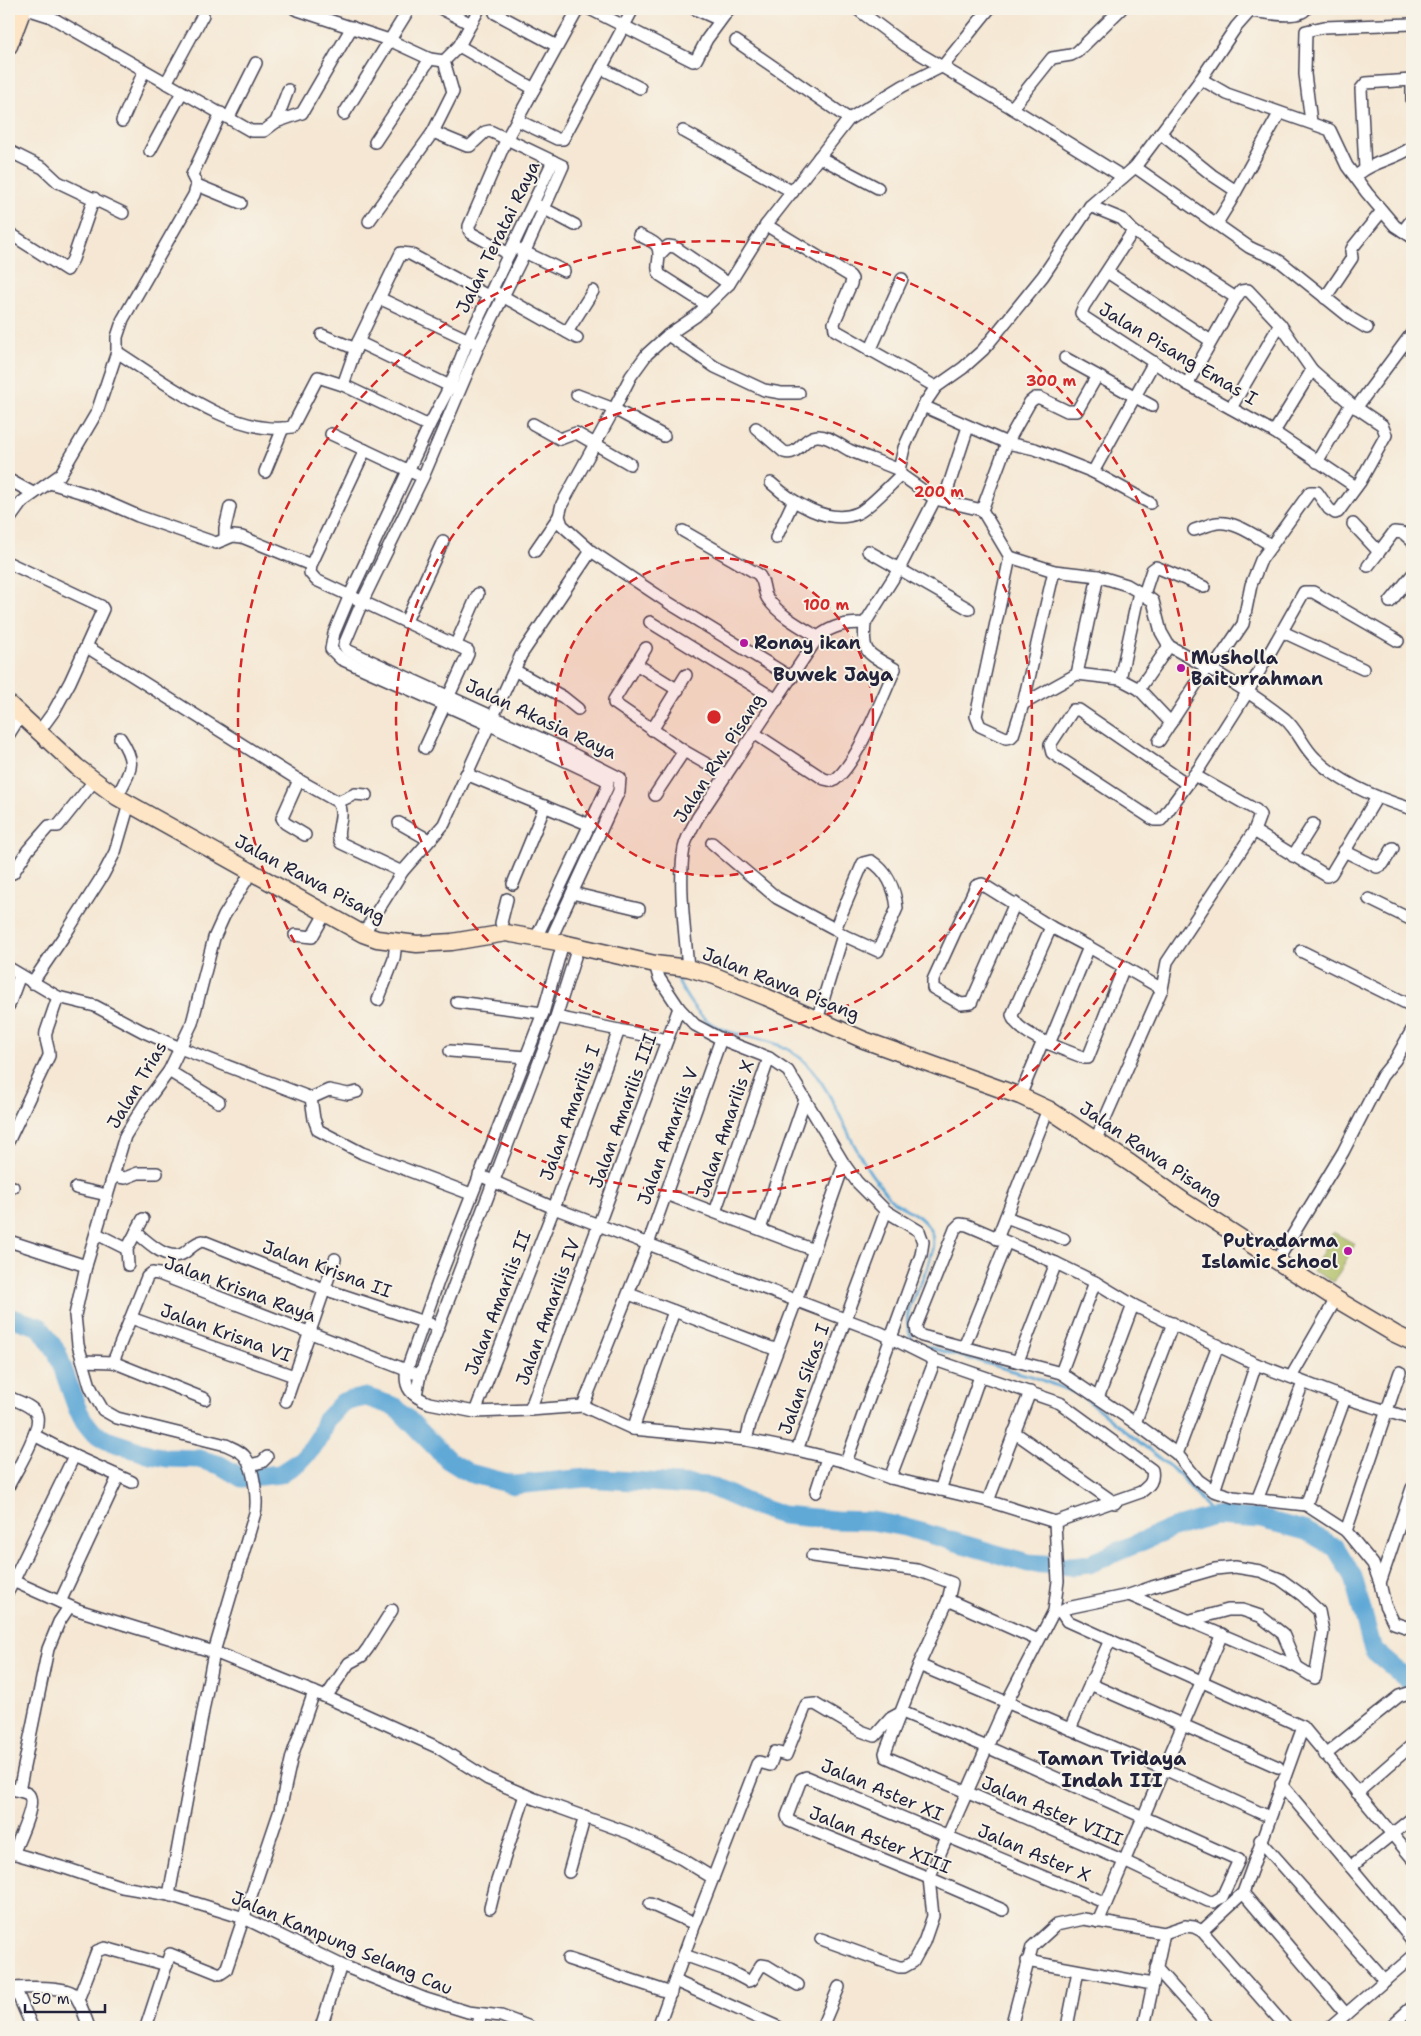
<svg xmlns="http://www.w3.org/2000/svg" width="1421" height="2036" font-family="'Shantell Sans',sans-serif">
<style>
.green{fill:#adbd60;stroke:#68704e}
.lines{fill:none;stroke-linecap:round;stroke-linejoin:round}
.stream{stroke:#60a9d7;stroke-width:3}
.river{stroke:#60a9d7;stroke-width:19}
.street-casing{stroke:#424052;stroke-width:14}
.secondary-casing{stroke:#424052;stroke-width:19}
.street{stroke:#fff;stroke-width:11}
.secondary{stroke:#fde5c5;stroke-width:16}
.ring{fill:none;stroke:#d62828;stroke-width:2.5;stroke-dasharray:9 6}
.poi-dot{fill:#b5179e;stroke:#f7f3e8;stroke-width:2}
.labels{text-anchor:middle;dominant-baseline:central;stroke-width:4;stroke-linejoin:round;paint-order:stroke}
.street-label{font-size:18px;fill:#22223b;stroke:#f7f3e8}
.poi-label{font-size:18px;font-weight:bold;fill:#22223b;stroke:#f7f3e8;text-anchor:start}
.neighbourhood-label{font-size:19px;font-weight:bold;fill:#22223b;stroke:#f7f3e8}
.centre{fill:#d62828;stroke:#f7f3e8;stroke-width:2.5}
.ring-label{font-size:15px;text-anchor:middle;font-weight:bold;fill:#d62828;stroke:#f7f3e8;stroke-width:4;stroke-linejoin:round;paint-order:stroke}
</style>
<rect width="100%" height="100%" fill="#f7f3e8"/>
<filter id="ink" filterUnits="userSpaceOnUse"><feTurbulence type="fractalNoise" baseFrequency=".02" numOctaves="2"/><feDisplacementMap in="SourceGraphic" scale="10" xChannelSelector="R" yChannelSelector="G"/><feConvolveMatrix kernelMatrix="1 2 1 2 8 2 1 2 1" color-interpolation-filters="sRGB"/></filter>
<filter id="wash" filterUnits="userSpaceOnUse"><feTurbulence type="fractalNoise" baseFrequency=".0096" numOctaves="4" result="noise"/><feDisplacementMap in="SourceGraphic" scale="20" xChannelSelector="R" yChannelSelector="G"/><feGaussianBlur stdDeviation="1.12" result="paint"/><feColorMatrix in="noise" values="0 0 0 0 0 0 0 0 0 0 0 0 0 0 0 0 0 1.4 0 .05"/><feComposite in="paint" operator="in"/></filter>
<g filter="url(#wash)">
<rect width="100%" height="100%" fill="#f5e7d3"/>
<!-- green -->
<path class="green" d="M1333,1232L1355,1244L1334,1282L1313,1271Z"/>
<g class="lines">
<!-- stream -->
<path class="stream" d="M675,976C683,991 692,1008 705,1019C731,1042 776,1032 805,1062C836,1093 848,1144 875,1179C881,1186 887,1196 894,1202C908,1211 924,1216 931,1232C934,1238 933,1245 932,1251C930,1257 929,1263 927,1269C917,1296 897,1313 914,1343L1031,1376L1081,1395L1180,1475L1214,1516"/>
<!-- river -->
<path class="river" d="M9,1317L40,1327L57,1352L77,1408L84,1421L93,1432L106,1440L151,1455L167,1458L199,1459L220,1465L242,1478L280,1474L300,1461L312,1448L320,1436L325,1421L343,1402L366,1397L396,1407L448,1460L469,1473L515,1485L586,1478L709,1486L757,1507L782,1515L836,1520L872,1521L904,1527L1028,1563L1072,1566L1089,1564L1173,1528L1214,1516L1262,1519L1306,1531L1336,1548L1353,1577L1373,1650L1409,1681L1412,1680"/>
</g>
</g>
<g filter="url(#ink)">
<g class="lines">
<!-- street casing -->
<g class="street-casing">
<g id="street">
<path d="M27,9L49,16L251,131H264L276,122L302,113L352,27"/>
<path d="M295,9L389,40L430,59L444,61L459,46L479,9"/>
<path d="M442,9L471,24"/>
<path d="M590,9L693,61L696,60L707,39L729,9"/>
<path d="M695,9L720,20"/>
<path d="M857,9L905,45L1012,108L1123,177"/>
<path d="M1249,11C1263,12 1298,20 1306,9"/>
<path d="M495,13L557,46"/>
<path d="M736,41L849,119"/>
<path d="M459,46L534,89"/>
<path d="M444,61L453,92L433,132L467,146H470L485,132L490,131L563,166L521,260L479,345L423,477L363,600L344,645L347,650L555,745L620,778L619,791L550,941"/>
<path d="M601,68L640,88"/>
<path d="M1201,79L1227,94L1330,130L1347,166L1367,193L1395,226L1412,237"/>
<path d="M1412,80V100"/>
<path d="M166,83L203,15"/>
<path d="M1012,108L1052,58L1071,55L1077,52L1121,9"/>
<path d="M344,114L409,9"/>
<path d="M229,117L256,63"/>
<path d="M517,120L557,139H563L633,9"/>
<path d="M122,121L144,71"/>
<path d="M276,122L288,90"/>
<path d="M1311,122L1305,74L1306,31L1324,27L1412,24"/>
<path d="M683,131L793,192"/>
<path d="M1160,133L1212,175L1236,191"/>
<path d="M375,142L430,59"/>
<path d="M9,151L43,168L58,182L123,213"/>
<path d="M150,151L182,92"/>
<path d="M819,157L878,188"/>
<path d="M1135,167L1249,247C1260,253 1271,255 1281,262L1352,319L1367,328"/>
<path d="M1365,169L1361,89L1366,83L1412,80"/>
<path d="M1360,173C1374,161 1397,159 1412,147"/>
<path d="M197,185L241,203"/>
<path d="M539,206L575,225"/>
<path d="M1090,206L1122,219L1133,231L1084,306L1081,313L1084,317L1187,384L1274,432L1356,487"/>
<path d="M369,221L433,132"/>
<path d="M1217,223L1230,202L1279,114"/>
<path d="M766,225L850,276L852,279L851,284L834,323L835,330L936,387"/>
<path d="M1133,231L1236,298"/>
<path d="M1403,231L1412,219"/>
<path d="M9,233L67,270L73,259L94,198"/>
<path d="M639,235C644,238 654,241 657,246C663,256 654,266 660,275L707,305"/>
<path d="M518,249L564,271"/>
<path d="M509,254L471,233L469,230V226L507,138L578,9"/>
<path d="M660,254L668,246L675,247L729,284"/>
<path d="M1107,272L1211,341"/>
<path d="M497,293L577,338"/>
<path d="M379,298L473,342"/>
<path d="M1325,298L1352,258L1351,251L1353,247L1382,211"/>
<path d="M567,332L593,291"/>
<path d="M322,335L356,349"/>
<path d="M668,335L715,367L764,390L781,393H799"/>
<path d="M358,342L456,389"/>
<path d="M870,351L902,279"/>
<path d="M117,352C163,381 235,438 292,427L318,377L343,385L429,426"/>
<path d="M1065,358L1152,406"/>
<path d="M1187,384L1236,298L1241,291L1248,290L1280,324L1312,370L1351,404L1382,425L1386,435L1360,482L1338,512L1335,513L1329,509L1317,492H1310L1261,560L1251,585L1243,624L1212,670"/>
<path d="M343,385L358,342L401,253L410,254L488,296"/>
<path d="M577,395L614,409L664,436"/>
<path d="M923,406L1007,443L1035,449L1093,472L1154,362"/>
<path d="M1231,408L1280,324"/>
<path d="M1356,408L1412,333"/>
<path d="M533,424L560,439L576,433L630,464"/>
<path d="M756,428L784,452C798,457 803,437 817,436C828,435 839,445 849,450C865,457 883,463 899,470L901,475L935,499L982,510L1010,557"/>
<path d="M1274,432L1312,370"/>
<path d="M331,434L416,474"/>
<path d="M365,450L311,565L310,573L316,580L468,651V654L425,748"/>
<path d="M1317,462L1351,404"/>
<path d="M899,470L904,448L923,406L936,387L963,368L983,350L1043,276L1090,206L1135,167L1201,79L1236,27L1252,9"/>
<path d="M265,472L283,428"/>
<path d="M1093,472L1150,503"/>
<path d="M9,480L33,493"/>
<path d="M50,483L90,495L138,516L216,543L233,536L242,537L311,565"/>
<path d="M771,483C792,502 828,526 858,513C869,508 891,484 901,475"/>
<path d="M944,500L968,427"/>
<path d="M982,510L1007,443L1030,402L1035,398H1040L1067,411H1077L1097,376"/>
<path d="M9,520L22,502L60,475L97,412L117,352V337L123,319L194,195L197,185L192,175L221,113"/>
<path d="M1353,524L1379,552L1394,532L1403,533L1412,541"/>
<path d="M1194,530C1202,528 1209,524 1217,523C1236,521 1256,537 1271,545"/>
<path d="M683,531L758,574C766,582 762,591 768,599C780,616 801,627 818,637"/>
<path d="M776,538L793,502"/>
<path d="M225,539V528L230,507"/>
<path d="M535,551L559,516"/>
<path d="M868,551L969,609"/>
<path d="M1010,557L1054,571L1098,576L1127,585L1139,592L1153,601L1161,632L1169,646C1209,668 1250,691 1285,719C1298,730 1303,747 1315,758C1340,784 1379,799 1412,809"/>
<path d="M1010,557L976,716L980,726L1006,738L1011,737L1013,735L1023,704L1054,571"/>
<path d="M9,563L101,606L103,609L70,682L54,711L38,733"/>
<path d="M1368,566L1379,552"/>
<path d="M1144,594L1152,570L1156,567L1204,587"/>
<path d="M1390,602L1412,575"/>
<path d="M406,621L443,541"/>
<path d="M650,622L777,700"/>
<path d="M1283,632L1363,669"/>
<path d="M456,644L478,594"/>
<path d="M87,647L297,779L338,802C347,818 333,830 341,843L402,872"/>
<path d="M646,648L614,700V703L684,751L726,775"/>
<path d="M636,664L678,690"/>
<path d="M514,670L563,697L578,709"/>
<path d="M1077,674L1098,576"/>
<path d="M792,678L669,603L591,551L562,525L559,516L562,504L612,413L631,376L647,354L668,335L696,316L729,284L766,225L849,119L903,86L943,66L989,9"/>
<path d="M1120,679L1139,592"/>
<path d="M1139,689L1169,646"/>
<path d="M1023,704L1077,674L1120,679L1139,689L1171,723"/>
<path d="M652,730L686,675"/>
<path d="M754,733L824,779L833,781C856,767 883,696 895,669C869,653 862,657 865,623"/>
<path d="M9,734L21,715"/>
<path d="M1159,741L1207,667"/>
<path d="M466,774L590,825"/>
<path d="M299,780L282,818L285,823L305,835"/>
<path d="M1187,784L1079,710H1073L1050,745L1052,753L1154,820H1161L1200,767L1247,693L1304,592H1313L1398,641"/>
<path d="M655,795L684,751"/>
<path d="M117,797C130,770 138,765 120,738"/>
<path d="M338,802L355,794L366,795"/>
<path d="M399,823L429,840"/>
<path d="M1254,831L1327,876L1331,874L1377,797"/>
<path d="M712,843L777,898L835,929L843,935L878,951L897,908C895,889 887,871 871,861L863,863L835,929"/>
<path d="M1344,851L1377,867L1383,864L1393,848"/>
<path d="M1293,856L1313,824"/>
<path d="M9,874L13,873L28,850L49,826H58L94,781"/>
<path d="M513,884L545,806"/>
<path d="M572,893L639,909"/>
<path d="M1369,899L1412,920"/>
<path d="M1015,903L971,1003L961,1004L933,988V980L976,886L982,884L1051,927L1089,947L1162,989"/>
<path d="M1051,927L1012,1015C1015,1034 1068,1051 1085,1058H1088L1124,967"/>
<path d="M506,933L501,923L507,899"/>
<path d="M363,934L402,872L444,824L521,655L591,551"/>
<path d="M295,935L312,937L326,912"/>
<path d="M536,938L607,788L608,783L604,779L490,725L341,659L331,649L334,633L350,595L429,426L450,386L468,340L553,161"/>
<path d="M563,943L543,1013L526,1057L439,1279L407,1369C403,1388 412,1396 429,1403L475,1412L530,1410L583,1406L633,1429L746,1440L797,1450L846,1462L890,1478L988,1501L1055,1522"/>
<path d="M1301,951L1412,1006"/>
<path d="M655,964L659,978L679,1008L695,1025L721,1039L769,1058L788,1071L844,1164L857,1182L886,1211L919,1231L923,1242L921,1255L846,1462"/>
<path d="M9,968L58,997L95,1006L142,1031L180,1048L311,1098L314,1119L318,1130L362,1153L471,1194"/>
<path d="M688,968C685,933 678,882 684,848C686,838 693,826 698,817L818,637C833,625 846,623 865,623L899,569L935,499"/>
<path d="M32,983L66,933L103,875L115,852L129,804"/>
<path d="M378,1000L394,959L396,942"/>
<path d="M457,1002L543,1013"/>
<path d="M9,1005L20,975"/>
<path d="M556,1017L667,1040"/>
<path d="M817,1020L843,935"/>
<path d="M1049,1044L1089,947"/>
<path d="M450,1051L526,1057"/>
<path d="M169,1071L219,1102"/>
<path d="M1020,1096L1043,1041"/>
<path d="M311,1098L329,1090L348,1094L357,1092"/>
<path d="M1096,1139L1162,989L1167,962L1254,831L1260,815L1256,810L1194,775"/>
<path d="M9,1140L49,1056C50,1048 44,1041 46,1032L58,997"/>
<path d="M479,1175L554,1208L881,1333L935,1360L1060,1403L1152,1470C1154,1481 1150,1485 1141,1492L1055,1522L1058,1581L1054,1611L1007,1702L929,1878L933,1916L924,1942L913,1962L904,1967H899L821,1939"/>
<path d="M113,1176L125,1178L138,1173H157"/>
<path d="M9,1187H13"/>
<path d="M76,1188L107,1195"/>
<path d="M666,1194L814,1250"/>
<path d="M715,1212L769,1058"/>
<path d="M1006,1217L1064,1239"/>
<path d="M760,1229L805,1099"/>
<path d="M136,1232C147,1242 169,1263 184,1253C190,1249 195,1242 203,1241L324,1289L430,1324"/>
<path d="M97,1234L127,1249"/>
<path d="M997,1239L1048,1109"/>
<path d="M9,1241L86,1266"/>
<path d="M1277,1261L1343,1152L1382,1076L1395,1060L1412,1030"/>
<path d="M128,1265L127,1249L143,1219"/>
<path d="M629,1294L777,1350"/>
<path d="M131,1318L294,1376"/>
<path d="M964,1347L1006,1243"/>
<path d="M83,1361L113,1362L147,1277L152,1273L159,1274L414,1373"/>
<path d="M1018,1361L1056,1263"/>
<path d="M113,1362L205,1399"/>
<path d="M1061,1373L1095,1282"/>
<path d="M1291,1377L1336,1299"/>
<path d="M416,1395L420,1375L556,1017L578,947"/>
<path d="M9,1397C16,1401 31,1405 36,1413C44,1427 16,1471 9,1485"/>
<path d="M1098,1398L1133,1305"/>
<path d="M286,1401L335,1259"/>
<path d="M583,1406L648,1244L721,1039"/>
<path d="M530,1410L679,1008"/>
<path d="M475,1412L554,1208L619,1030"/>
<path d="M1412,1419L1345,1398L1256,1364L1133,1305L1095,1282L1056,1263L967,1225L960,1224L955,1229L916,1326L917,1333L922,1336L1061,1373L1135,1423L1177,1454L1198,1480L1214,1491L1233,1497L1306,1505L1346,1531L1373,1564L1380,1583L1385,1605L1394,1623L1412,1629"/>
<path d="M1135,1423L1173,1323"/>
<path d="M633,1429L674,1311"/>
<path d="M1014,1432L1115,1503"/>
<path d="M34,1435L74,1456L132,1482"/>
<path d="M746,1440L751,1420L796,1301L844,1164"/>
<path d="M797,1450L886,1211"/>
<path d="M1177,1454L1218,1345"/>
<path d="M250,1465L262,1462L267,1457"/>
<path d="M890,1478L935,1360"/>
<path d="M940,1490L980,1376"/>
<path d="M1214,1491L1256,1364"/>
<path d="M816,1492L827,1458"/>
<path d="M1257,1500L1303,1383"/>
<path d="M988,1501L1030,1392"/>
<path d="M1306,1505L1345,1398"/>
<path d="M1346,1531L1400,1372"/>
<path d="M812,1556L917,1570L952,1583L948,1600L919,1665"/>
<path d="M13,1581L60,1602L118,1477"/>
<path d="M1380,1583L1412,1488"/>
<path d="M9,1590L74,1456"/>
<path d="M948,1600L1038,1640"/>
<path d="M60,1602L78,1610L214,1652L326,1697L439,1748L488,1779L535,1799L629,1833L682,1859L713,1878L695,1924L658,2027"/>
<path d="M1055,1611L1061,1612L1067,1621L1303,1727L1412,1858"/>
<path d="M1061,1612L1067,1608L1129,1595L1297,1667L1315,1678L1323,1631L1319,1611L1302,1595L1280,1579L1260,1571L1235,1567L1215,1569L1152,1587L1129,1595"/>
<path d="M1191,1620L1228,1610H1242L1260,1616L1283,1634L1297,1667"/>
<path d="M1090,1684L1278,1767"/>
<path d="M326,1697L349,1663L362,1656L368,1648L392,1610"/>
<path d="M1070,1729L1110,1640"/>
<path d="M1325,1755L1399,1696L1412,1692"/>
<path d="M1281,1784L1412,1940"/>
<path d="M9,1788C14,1790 23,1791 28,1794C38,1802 17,1843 13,1854"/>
<path d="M19,1791L48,1649L59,1622L69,1607"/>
<path d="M1357,1793L1412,1745"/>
<path d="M1260,1840L1385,1981"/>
<path d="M9,1852L68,1869L122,1887L169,1895L244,1918L341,1965L426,1999L468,2012L501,2016L530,2027"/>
<path d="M1351,1867L1412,1818"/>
<path d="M569,1872L585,1816"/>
<path d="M713,1878L757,1764L759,1762L770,1765L775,1752L786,1755L806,1705L815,1704L861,1731L875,1736L891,1718L902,1712L987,1747L1239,1860L1222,1897L1213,1902L1208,1901L1124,1861L886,1757L885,1753L919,1665L1164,1769L1263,1814"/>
<path d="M1243,1893L1346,2014"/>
<path d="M169,1895L214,1652L255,1513C258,1501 254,1468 246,1458C242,1451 232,1448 226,1445L117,1418L103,1410L96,1398L90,1386L78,1345L75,1315L86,1266L125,1136L146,1102L169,1071L192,1023L214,938L224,916L252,871"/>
<path d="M650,1904L695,1924"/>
<path d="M490,1908L496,1884L525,1795"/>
<path d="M1003,1910L929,1878L789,1821L787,1816L801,1779L806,1777L1106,1903"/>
<path d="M1098,1922L1222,1634"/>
<path d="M1202,1931L1286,2027"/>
<path d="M684,1955L729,1971L748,1981L752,1980L761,1965L767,1966L798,1985"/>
<path d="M568,1959L671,1993"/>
<path d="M1027,1961L1152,1984"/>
<path d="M1156,1968L1209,2027"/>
<path d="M675,1981L778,2027"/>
<path d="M9,1988C22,1988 67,1985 75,1995C81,2003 85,2017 89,2027"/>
<path d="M15,1988L32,2027"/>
<path d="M78,2000L97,1951L105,1948L167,1965"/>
<path d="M146,2027L170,1954L220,1974L226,1970L280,1810L292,1756L314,1692"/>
<path d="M321,2027L341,1965"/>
<path d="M477,2027L481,2015"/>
<path d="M822,2027L839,1987"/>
<path d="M1011,2027L1032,1947L1056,1925L1084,1919L1164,1933L1185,1926L1194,1927L1202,1931L1243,1893L1303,1727"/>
<path d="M1067,2027L1078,1971"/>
<path d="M1144,2027L1164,1933"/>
<path d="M1331,2027L1412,1957"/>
<path d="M1390,2027L1412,2007"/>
</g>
</g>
<!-- secondary casing -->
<g class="secondary-casing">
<g id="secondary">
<path d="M9,46L23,9"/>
<path d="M9,704L77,767L117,797L363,934L377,939L417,944L452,942L506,933L563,943L655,964L688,968L715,976L766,997L864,1040L1020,1096L1048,1109L1130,1163L1185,1202L1336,1299L1395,1334L1412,1342"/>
</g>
</g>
<!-- street -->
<use href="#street" class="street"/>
<!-- secondary -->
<use href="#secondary" class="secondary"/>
</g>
</g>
<!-- distance rings -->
<circle cx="714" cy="717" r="159" fill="#d62828" fill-opacity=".12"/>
<g class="ring">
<circle cx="714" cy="717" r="159"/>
<circle cx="714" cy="717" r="318"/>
<circle cx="714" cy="717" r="476"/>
</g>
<!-- markers -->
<g class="poi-dot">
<circle cx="744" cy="643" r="5"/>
<circle cx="1181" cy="668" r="5"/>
<circle cx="1348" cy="1251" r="5"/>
</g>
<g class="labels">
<!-- street labels -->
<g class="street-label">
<text transform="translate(498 237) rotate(-64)">Jalan Teratai Raya</text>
<text transform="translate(1178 354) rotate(31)">Jalan Pisang Emas I</text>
<text transform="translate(541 719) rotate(25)">Jalan Akasia Raya</text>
<text transform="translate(719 758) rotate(-57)">Jalan Rw. Pisang</text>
<text transform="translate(310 879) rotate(28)">Jalan Rawa Pisang</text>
<text transform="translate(781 984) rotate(22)">Jalan Rawa Pisang</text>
<text transform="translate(137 1085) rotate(-59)">Jalan Trias</text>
<text transform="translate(623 1111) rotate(-70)">Jalan Amarilis III</text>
<text transform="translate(570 1113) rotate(-70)">Jalan Amarilis I</text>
<text transform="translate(725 1129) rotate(-71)">Jalan Amarilis X</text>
<text transform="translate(668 1136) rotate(-70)">Jalan Amarilis V</text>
<text transform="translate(1151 1153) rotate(34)">Jalan Rawa Pisang</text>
<text transform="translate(327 1269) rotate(20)">Jalan Krisna II</text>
<text transform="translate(240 1289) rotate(20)">Jalan Krisna Raya</text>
<text transform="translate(498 1303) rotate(-69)">Jalan Amarilis II</text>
<text transform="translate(548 1312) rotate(-70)">Jalan Amarilis IV</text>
<text transform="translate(226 1333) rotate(20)">Jalan Krisna VI</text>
<text transform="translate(804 1379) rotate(-70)">Jalan Sikas I</text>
<text transform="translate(882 1790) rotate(23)">Jalan Aster XI</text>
<text transform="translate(1052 1811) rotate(23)">Jalan Aster VIII</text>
<text transform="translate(880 1840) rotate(22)">Jalan Aster XIII</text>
<text transform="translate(1034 1853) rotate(23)">Jalan Aster X</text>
<text transform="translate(342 1943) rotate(23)">Jalan Kampung Selang Cau</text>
</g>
<!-- poi labels -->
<g class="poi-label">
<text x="754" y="643">Ronay ikan</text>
<text x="1191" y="658">Musholla<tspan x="1191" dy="21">Baiturrahman</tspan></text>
<text x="1338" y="1241" text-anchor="end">Putradarma<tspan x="1338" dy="21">Islamic School</tspan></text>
</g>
<!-- neighbourhood labels -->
<g class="neighbourhood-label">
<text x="833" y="674">Buwek Jaya</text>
<text x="1112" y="1758">Taman Tridaya<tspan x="1112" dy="22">Indah III</tspan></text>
</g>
</g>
<circle cx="714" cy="717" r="8" class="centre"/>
<g class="ring-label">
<text x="1051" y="386">300 m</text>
<text x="939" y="497">200 m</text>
<text x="826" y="610">100 m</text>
</g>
<!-- margin -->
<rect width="1421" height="2036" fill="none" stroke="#f7f3e8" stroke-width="30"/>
<!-- scale -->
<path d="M25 2004v8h80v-8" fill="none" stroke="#22223b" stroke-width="2.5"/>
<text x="32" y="2004" font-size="15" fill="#22223b" stroke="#f7f3e8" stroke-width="4" paint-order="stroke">50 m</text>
</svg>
